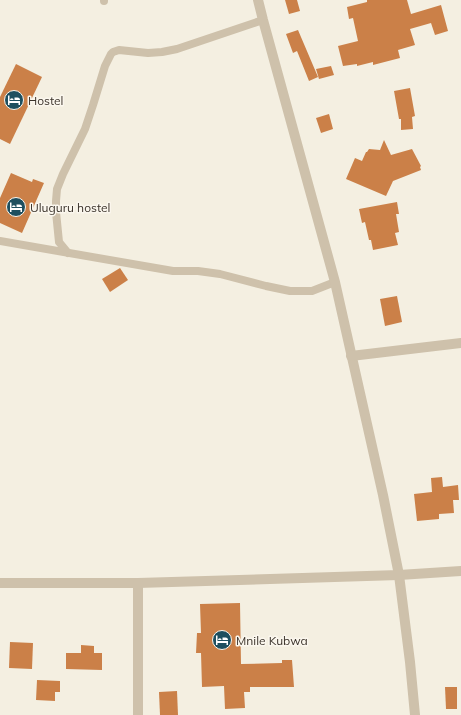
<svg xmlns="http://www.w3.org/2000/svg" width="461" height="715" font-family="Mulish,sans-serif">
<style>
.building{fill:#cb8048}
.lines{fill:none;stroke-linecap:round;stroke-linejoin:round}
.service{stroke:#cec1ab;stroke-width:8}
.minor{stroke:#cec1ab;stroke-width:10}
.labels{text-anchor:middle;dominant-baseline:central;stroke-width:3;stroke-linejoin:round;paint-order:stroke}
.poi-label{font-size:12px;fill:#3b332b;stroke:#fbf7ee;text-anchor:start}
</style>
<rect width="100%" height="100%" fill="#f4efe1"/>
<!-- building -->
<g class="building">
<path d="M285,0H297L300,11L289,14Z"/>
<path d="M367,0H407L411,14L441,5L448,31L435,35L431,23L410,29L415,45L398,50L400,58L373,65V62L357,66V64L343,66L338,46L358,41L353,18L349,19L347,7L367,2Z"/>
<path d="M298,30L318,77L309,81L297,51L293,53L286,34Z"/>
<path d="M16,64L42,77L10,144L0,139V97Z"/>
<path d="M331,66L334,75L319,79L316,69Z"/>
<path d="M410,88L415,116L412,117L413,129L401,130V119H399L394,91Z"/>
<path d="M329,114L333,129L321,133L316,118Z"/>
<path d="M384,140L391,155L412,149L421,166L420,167L421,170L393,181L386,196L346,179L355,158L362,161L366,152H367L369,149L380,150Z"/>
<path d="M11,173L32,182L33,179L44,183L22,233L0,223V198Z"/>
<path d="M397,202L399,214H396L399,232L395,233L398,245L373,250L371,240H369L365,222L362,223L359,209Z"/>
<path d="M120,268L128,280L110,292L102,279Z"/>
<path d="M397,296L402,322L385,326L380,299Z"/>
<path d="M442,477L443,487L458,485L459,500H453L454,513L439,514V519L417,521L414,494L432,492L431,478Z"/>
<path d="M240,603L241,664L282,663V660H292L294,687H250V692H244L245,708L225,709L224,686L202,687L201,653H196L197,633H201L200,604Z"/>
<path d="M10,642L33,643L32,669L9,668Z"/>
<path d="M81,645L94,646V653H102V670L66,669V653H81Z"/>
<path d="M37,680L60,681V692H55V701L36,700Z"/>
<path d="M445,687H457V709H446Z"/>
<path d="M177,691L178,715H160L159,692Z"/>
</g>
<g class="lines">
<!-- service -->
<g class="service">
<path d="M104,0V1"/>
<path d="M0,241L173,271H198L220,274L266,286L290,291H312L335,282"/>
<path d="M68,253L59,242L56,212V201L57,189L63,174L85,129L93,105L105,66L111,54L113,52L119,50L148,53L162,52L177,49L263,20"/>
</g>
<!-- minor -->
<g class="minor">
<path d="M258,0L263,20L335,282L383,495L399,575L410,662L415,715"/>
<path d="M351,356L461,343"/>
<path d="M0,583H138L399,575L461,571"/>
<path d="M138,715V583"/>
</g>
</g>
<!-- icons -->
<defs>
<g id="hotel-disc" transform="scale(1)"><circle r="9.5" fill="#1e4f5f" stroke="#fbf7ee"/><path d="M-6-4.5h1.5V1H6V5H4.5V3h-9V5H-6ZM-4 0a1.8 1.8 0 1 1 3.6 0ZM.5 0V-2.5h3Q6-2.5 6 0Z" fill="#fff"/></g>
</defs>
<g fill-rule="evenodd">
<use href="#hotel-disc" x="14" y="100"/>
<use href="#hotel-disc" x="16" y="207"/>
<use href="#hotel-disc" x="222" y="640"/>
</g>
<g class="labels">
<!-- poi labels -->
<g class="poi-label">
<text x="28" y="100">Hostel</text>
<text x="30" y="207">Uluguru hostel</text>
<text x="236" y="640">Mnile Kubwa</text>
</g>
</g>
</svg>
